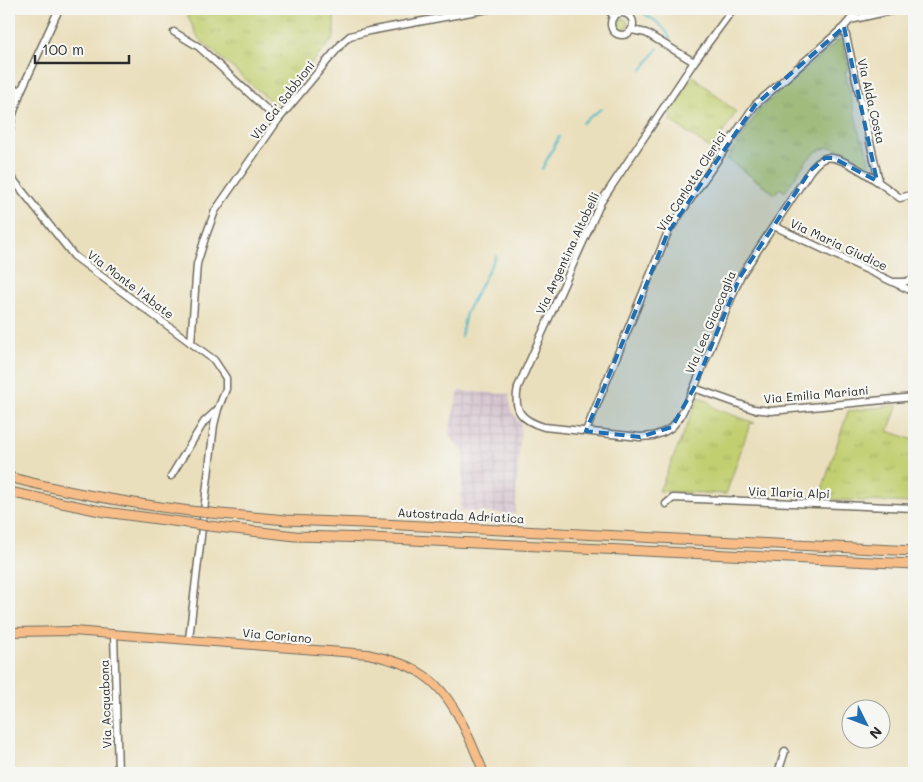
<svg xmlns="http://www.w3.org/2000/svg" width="923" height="782" font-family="Mali,sans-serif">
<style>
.industrial{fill:url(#industrial-grid)}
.grass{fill:url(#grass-tufts);stroke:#767d4e}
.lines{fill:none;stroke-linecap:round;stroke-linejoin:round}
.stream{stroke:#4bb8c6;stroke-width:2}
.minor-casing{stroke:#6e6a5e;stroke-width:9}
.major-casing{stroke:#6e6a5e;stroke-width:10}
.highway-casing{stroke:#6e6a5e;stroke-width:11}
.minor{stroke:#fff;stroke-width:6}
.major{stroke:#f7bd88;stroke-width:8}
.highway{stroke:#f7bd88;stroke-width:9}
.highway-bridge-casing{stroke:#6e6a5e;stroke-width:11;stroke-linecap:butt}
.highway-bridge{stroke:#f7bd88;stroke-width:9}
.marked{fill:#1f6fb2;fill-opacity:0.2;stroke:#1f6fb2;stroke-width:4;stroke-dasharray:10 6;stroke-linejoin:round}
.labels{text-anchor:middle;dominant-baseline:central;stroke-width:4.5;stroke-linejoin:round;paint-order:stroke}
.street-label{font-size:12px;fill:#2b2b2b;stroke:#f6f6f2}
</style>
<defs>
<pattern id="industrial-grid" width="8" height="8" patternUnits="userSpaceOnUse" patternTransform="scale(1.25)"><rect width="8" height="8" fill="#d1bdca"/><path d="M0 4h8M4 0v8" fill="none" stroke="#aa9aa4"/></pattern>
<pattern id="grass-tufts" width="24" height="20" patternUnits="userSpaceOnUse" patternTransform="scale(1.25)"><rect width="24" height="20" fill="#c2cf71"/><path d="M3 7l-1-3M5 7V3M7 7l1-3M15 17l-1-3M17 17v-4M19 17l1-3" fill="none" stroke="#a7b262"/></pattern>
</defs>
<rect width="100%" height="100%" fill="#f6f6f2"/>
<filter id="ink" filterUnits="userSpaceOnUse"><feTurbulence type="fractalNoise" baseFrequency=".02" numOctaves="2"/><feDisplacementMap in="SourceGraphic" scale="10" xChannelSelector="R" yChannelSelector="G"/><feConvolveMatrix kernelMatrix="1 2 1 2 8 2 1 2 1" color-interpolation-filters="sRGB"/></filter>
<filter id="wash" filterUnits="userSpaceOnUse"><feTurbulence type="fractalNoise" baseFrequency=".0096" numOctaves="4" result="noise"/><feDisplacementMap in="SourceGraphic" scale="20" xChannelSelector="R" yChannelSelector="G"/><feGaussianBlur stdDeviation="1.12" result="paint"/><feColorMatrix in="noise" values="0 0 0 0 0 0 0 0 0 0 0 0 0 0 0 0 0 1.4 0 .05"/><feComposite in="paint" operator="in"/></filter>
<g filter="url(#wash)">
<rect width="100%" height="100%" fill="#eadfbc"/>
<!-- industrial -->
<path class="industrial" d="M459,391L509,394L511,411L521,424L515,514L460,511L464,453L448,434Z"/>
<!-- grass -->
<g class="grass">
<path d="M184,9H334V38L275,105L199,39Z"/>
<circle cx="622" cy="24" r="6"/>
<path d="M841,39L842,41L849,69L845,71L861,140H864L870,166L869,168L866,169L852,162L856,157C817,131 805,164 785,192L780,188L775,194L727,159L760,109L839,40Z"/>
<path d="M693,76L736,112L712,150L670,120L673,116L668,113Z"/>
<path d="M699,397L707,400L716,409L755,423L750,424L726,494L659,491Z"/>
<path d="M898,405L888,431L914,440V503L819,499L848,411Z"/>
</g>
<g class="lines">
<!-- stream -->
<g class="stream">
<path d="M641,12C653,19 664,25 670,38"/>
<path d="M642,70L658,48"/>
<path d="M582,123L601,109"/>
<path d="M542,169L559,137"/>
<path d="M461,336L466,313L496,256"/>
</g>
</g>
</g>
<g filter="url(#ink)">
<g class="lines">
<!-- minor casing -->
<g class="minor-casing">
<g id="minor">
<path d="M607,9L614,16"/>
<path d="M733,9L694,62L601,202L518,387C513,411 521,420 544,427L640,437L653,436L664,432L672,427L680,417L694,388L740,277L810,171C814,166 819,160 825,158C841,153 887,188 900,198L914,194"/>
<circle cx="622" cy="24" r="11"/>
<path d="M850,20L899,9"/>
<path d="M844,27L878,177L877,181"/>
<path d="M632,30L646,33L694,62"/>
<path d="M174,32L199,47L278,120"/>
<path d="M9,87L21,91"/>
<path d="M9,134L12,117L21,91L59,9"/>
<path d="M9,181L12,178L74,256L214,360L226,378V389L218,409L214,425L189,639"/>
<path d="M774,226L914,292"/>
<path d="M895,282H904L914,279"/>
<path d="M191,343L197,264L205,238L215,211L278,120L343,42L350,36L369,31L488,9"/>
<path d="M694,388L753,409L771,411L914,397"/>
<path d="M586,431L668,232L755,105L844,27L850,20L857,9"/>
<path d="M171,476L204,422L217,410"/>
<path d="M666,504L673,498L914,508"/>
<path d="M114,634L118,773"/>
<path d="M778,773L785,751"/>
</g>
</g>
<!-- major casing -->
<g class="major-casing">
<path id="major" d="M9,632L73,631L368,654C387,659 406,663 422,674C454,694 470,740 484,773"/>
</g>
<!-- highway casing -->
<g class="highway-casing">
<g id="highway">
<path d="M9,477C68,493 129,503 190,511"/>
<path d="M9,492L105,512L188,523"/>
<path d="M210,513L286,520L362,523L914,551"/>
<path d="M209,526L295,536L371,538L914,564"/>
</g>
</g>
<!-- minor -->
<use href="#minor" class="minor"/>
<!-- major -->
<use href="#major" class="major"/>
<!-- highway -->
<use href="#highway" class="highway"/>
<!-- highway-bridge casing -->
<g class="highway-bridge-casing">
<g id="highway-bridge">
<path d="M190,511L210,513"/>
<path d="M188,523L209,526"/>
</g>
</g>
<!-- highway-bridge -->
<use href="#highway-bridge" class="highway-bridge"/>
</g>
</g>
<!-- marked area -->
<path class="marked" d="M844,27L877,181L833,158H825L810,171L740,277L694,388L672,427L640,437L586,431L668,232L755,105Z"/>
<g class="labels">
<!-- street labels -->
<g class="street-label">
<text transform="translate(282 100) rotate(-52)">Via Ca' Sabbioni</text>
<text transform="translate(872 101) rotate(77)">Via Alda Costa</text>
<text transform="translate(691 181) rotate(-57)">Via Carlotta Clerici</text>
<text transform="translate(839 244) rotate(25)">Via Maria Giudice</text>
<text transform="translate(567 253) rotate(-65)">Via Argentina Altobelli</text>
<text transform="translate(131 284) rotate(37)">Via Monte l'Abate</text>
<text transform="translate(710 322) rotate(-67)">Via Lea Giaccaglia</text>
<text transform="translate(816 394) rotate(-5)">Via Emilia Mariani</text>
<text transform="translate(789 492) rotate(2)">Via Ilaria Alpi</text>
<text transform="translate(461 515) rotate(3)">Autostrada Adriatica</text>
<text transform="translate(277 635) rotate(5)">Via Coriano</text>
<text transform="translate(105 704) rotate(-92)">Via Acquabona</text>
</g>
</g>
<!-- margin -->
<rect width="923" height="782" fill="none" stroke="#f6f6f2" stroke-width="30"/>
<!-- north arrow -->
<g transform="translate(866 724) rotate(132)"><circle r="24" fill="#f6f6f2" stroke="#a5a5a2"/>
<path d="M0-4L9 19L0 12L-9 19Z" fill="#1f6fb2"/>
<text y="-8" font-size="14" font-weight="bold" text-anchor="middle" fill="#2b2b2b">N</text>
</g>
<!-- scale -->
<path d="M35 55v8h94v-8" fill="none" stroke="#2b2b2b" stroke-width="2.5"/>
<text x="42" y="55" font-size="15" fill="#2b2b2b" stroke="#f6f6f2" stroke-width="4" paint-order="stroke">100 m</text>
</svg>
